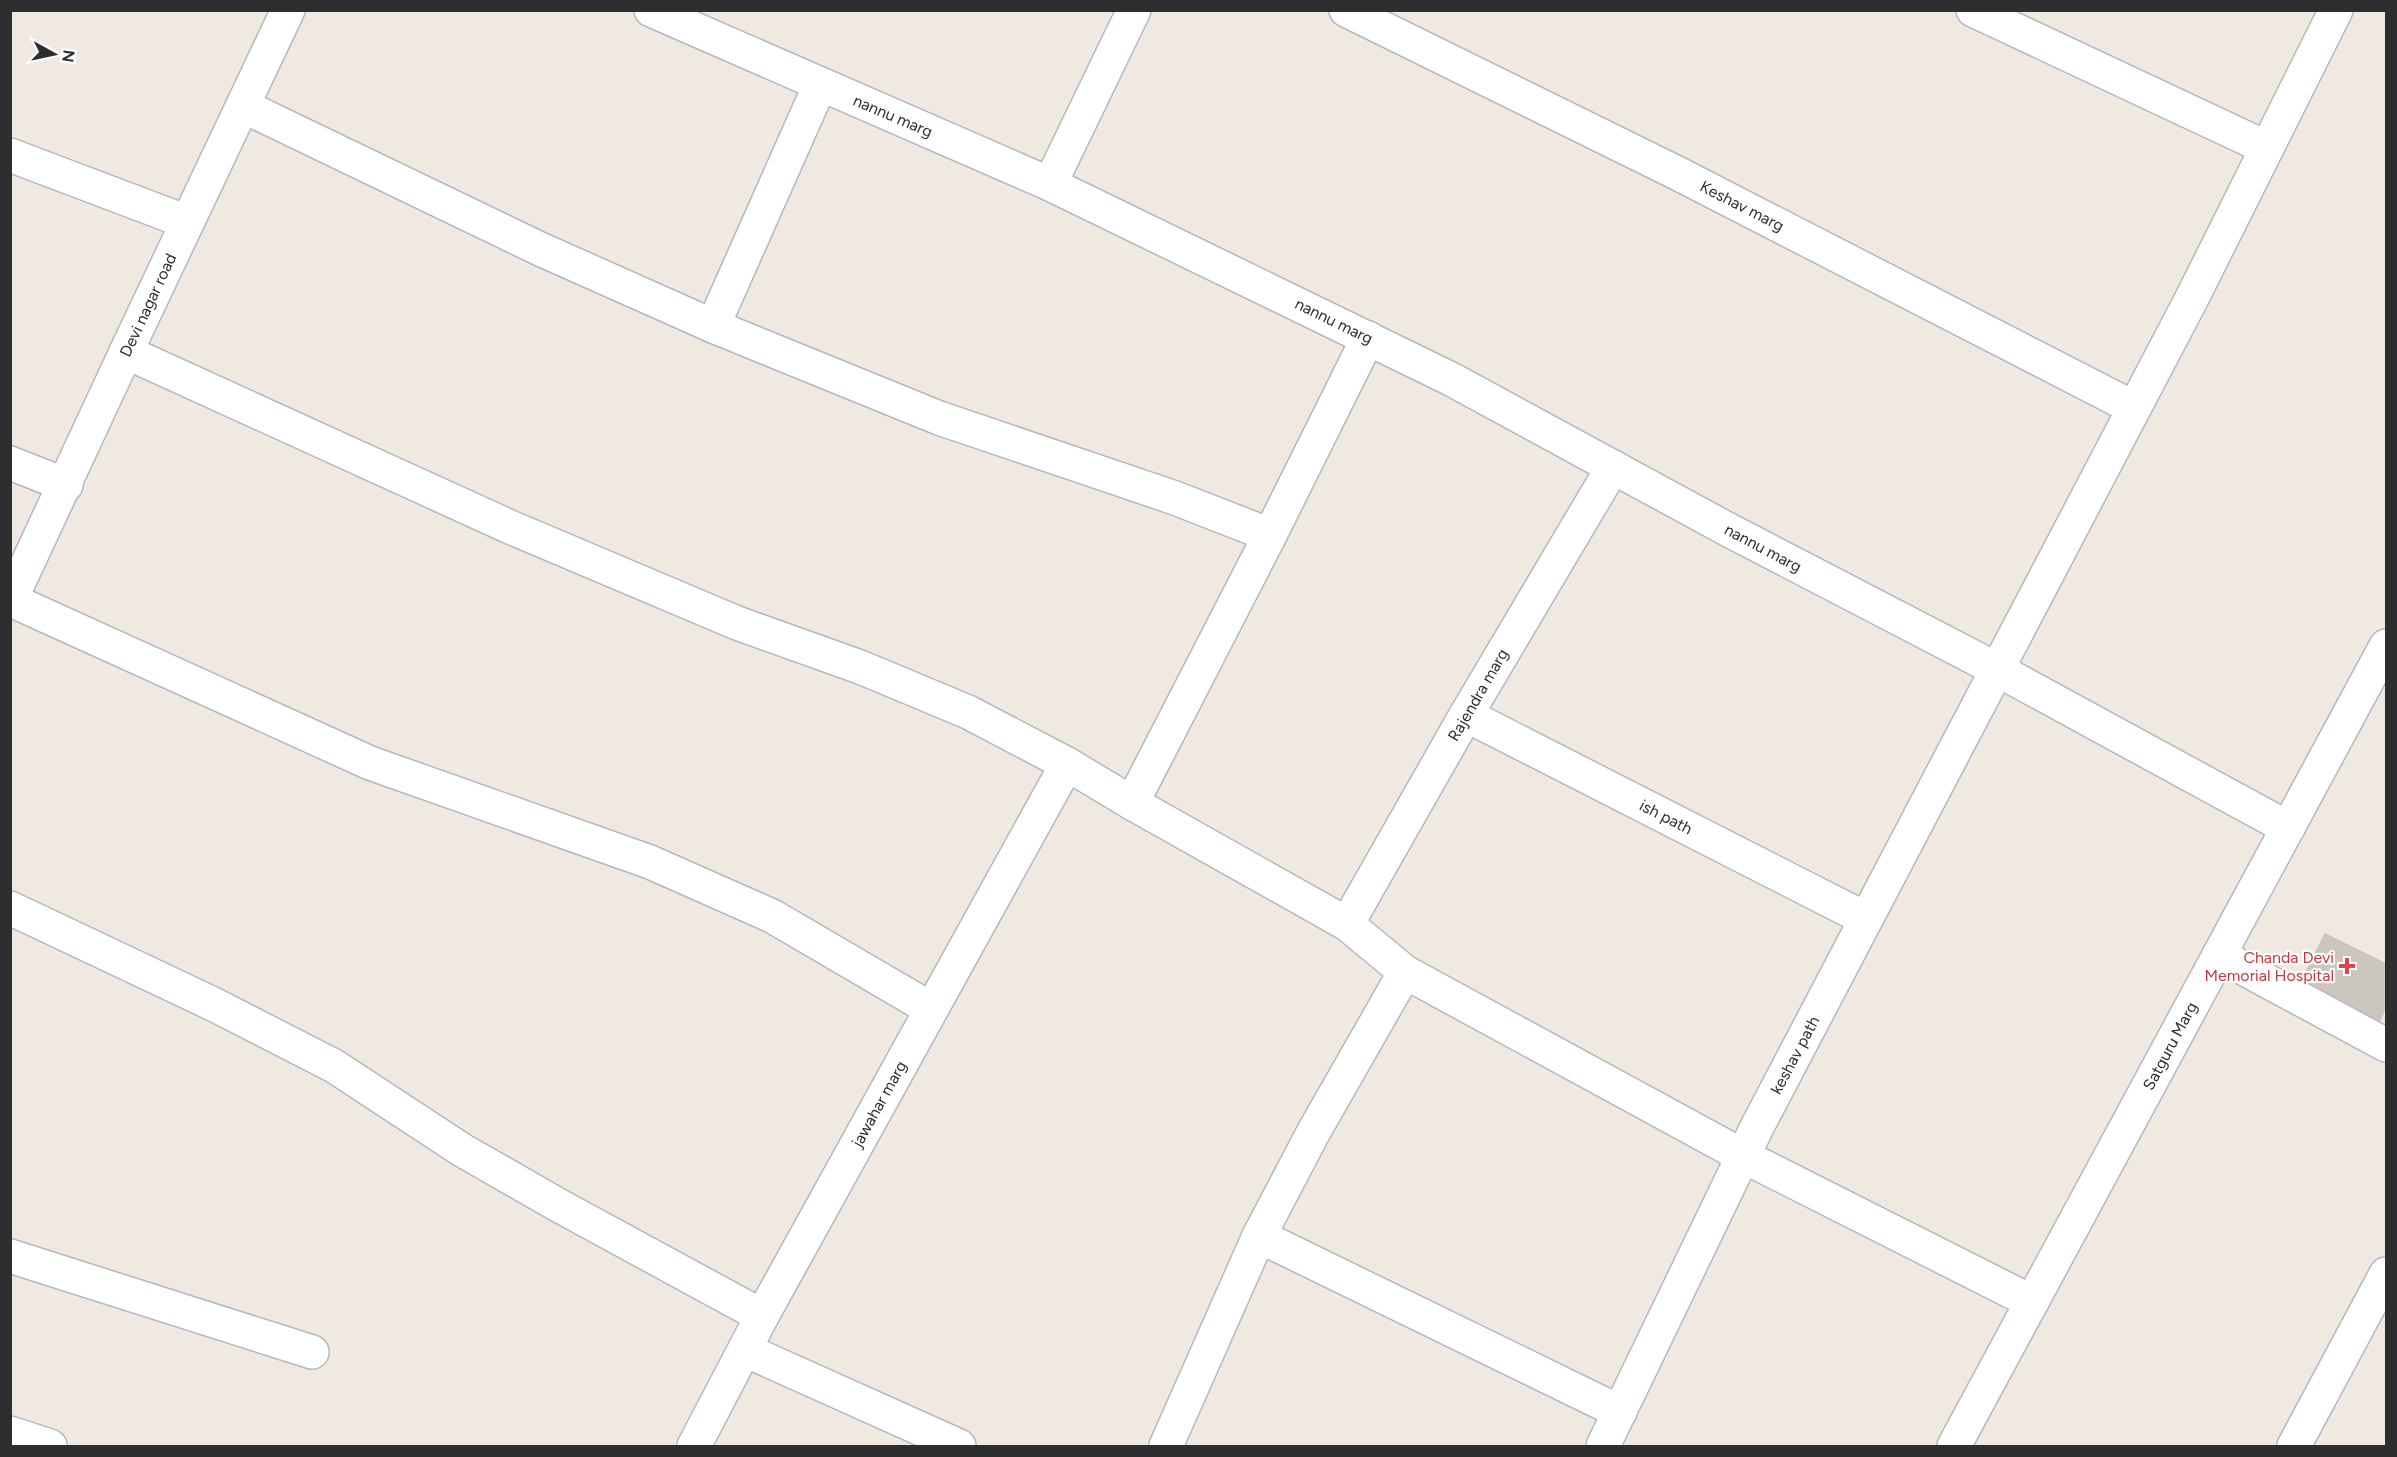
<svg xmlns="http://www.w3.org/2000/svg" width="2397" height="1457" font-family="Figtree,sans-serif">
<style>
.building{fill:#cbc7bf;stroke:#cbc5ba;stroke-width:1.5}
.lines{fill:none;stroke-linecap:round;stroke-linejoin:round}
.street-casing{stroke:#b4b7c1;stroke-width:36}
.secondary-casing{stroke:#b4b7c1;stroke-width:36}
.street{stroke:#fff;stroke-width:33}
.secondary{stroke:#fff;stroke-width:33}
.health-dot{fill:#e0444e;stroke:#fff;stroke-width:2}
.labels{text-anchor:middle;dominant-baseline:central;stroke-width:4.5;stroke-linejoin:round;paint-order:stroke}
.street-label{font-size:16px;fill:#2e2e2e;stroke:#fff}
.health-label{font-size:16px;fill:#be3a42;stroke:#fff;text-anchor:end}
</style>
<rect width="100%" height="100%" fill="#efe9e1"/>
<!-- building -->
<path class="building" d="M2325,934L2386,964V1006L2378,1025L2299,986Z"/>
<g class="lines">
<!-- street casing -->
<g class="street-casing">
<g id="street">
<path d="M651,10L1050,184L1451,379L1725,528L1998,670L2288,828"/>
<path d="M1346,10L1679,174L2134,408"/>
<path d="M1973,10L2267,148"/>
<path d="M243,106L540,249L713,326L939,418L1175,498L1270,535L1368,338"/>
<path d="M10,155L187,222"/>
<path d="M1050,184L1134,10"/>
<path d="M713,326L820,85"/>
<path d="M126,352L510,527L737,623L860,667L968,712L1067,764L1132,803L1270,535"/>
<path d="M10,463L66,485"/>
<path d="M11,600L370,763L650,862L772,916L931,1009"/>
<path d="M10,601L126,352L288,10"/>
<path d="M1466,715L1866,919"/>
<path d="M1132,803L1347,924L1405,972L1743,1156L2032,1302"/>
<path d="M10,908L215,1005L334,1066L462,1150L558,1205L762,1316"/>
<path d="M1347,924L1466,715L1613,467"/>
<path d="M2219,955L2386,1045"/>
<path d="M1405,972L1313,1133L1259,1236L1620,1412"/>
<path d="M10,1256L312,1352"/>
<path d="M745,1350L959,1446"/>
<path d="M694,1446L762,1316L1067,764"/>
<path d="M1166,1446L1259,1236"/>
<path d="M1603,1446L1757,1127L2191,300L2336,10"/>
<path d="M2294,1446L2386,1274"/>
</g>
</g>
<!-- secondary casing -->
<g class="secondary-casing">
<g id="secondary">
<path d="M10,1433L50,1446"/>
<path d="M1954,1446L2386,646"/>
</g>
</g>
<!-- street -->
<use href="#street" class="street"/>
<!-- secondary -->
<use href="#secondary" class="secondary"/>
</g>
<!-- markers -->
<path class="health-dot" d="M2344 957h6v6h6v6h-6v6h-6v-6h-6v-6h6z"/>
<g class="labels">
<!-- street labels -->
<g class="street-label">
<text transform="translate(893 116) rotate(23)">nannu marg</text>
<text transform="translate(1742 206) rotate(27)">Keshav marg</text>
<text transform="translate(148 305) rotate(-65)">Devi nagar road</text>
<text transform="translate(1334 321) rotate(26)">nannu marg</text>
<text transform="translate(1763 548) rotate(28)">nannu marg</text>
<text transform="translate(1478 695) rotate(-60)">Rajendra marg</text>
<text transform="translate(1666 817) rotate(27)">ish path</text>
<text transform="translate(2170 1046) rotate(-62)">Satguru Marg</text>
<text transform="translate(1795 1055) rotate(-62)">keshav path</text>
<text transform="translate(879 1104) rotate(-61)">jawahar marg</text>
</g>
<!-- health labels -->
<g class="health-label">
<text x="2334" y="957">Chanda Devi<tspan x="2334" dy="18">Memorial Hospital</tspan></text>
</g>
</g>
<!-- border -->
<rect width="2397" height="1457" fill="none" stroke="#2e2e2e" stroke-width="24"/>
<!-- north arrow -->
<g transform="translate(54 54) rotate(98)" stroke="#ffffff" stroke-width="4.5" paint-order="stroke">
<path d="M0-4.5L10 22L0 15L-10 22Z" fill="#2e2e2e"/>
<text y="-9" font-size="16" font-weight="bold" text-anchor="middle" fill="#2e2e2e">N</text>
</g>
</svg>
